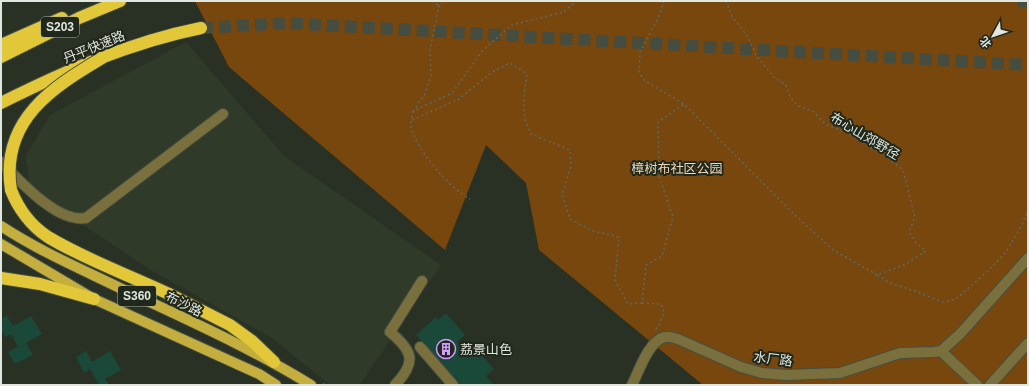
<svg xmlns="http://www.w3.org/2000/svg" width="1029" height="386" font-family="Helvetica,'Noto Sans SC',sans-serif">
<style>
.built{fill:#2f3b28}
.green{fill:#77470e}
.building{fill:#1a4839}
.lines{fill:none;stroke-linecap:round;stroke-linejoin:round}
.highway-tunnel{stroke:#454c40;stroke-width:12;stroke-dasharray:12 6;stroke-linecap:butt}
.minor-casing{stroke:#464e42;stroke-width:12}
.major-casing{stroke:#464e42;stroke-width:12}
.highway-casing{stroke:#464e42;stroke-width:14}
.path{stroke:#626a5e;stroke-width:1.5;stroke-dasharray:2 3;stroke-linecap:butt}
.minor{stroke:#79703e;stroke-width:10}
.major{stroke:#c4af3e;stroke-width:10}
.highway{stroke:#e2c839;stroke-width:12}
.highway-bridge-casing{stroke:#464e42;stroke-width:14;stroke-linecap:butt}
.highway-bridge{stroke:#e2c839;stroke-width:12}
.labels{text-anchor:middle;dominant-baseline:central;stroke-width:4;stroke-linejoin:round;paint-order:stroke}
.shield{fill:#20281b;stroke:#a7ada4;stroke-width:1}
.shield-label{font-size:12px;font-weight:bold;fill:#e1e6de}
.street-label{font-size:13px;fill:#e1e6de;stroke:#20281b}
.park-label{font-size:13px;fill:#f4d6ba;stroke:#20281b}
.poi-label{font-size:13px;fill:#e1e6de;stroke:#20281b;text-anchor:start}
</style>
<rect width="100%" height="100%" fill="#293124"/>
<!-- built -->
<path class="built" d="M186,42L284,156L441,265L360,385H330L272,338L149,269L64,212L29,182L26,156L50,115Z"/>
<!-- green -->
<path class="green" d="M195,1H1028V385H703L539,250L526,183L486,145L445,250L229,67Z"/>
<!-- building -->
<g class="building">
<path d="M446,313L465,335L457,342L470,357L477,350L494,369L486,376L494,385H459L458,381L416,335L436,317L438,320Z"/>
<path d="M7,316L13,326L31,316L42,334L26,343L33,355L15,364L8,352L18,347L11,334L5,337L1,329V319Z"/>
<path d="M86,351L92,362L110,351L121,370L105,379L109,385H99L90,369L84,373L76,357Z"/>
</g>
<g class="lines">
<!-- highway-tunnel -->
<g class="highway-tunnel">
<path d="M1017,1H1028"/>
<path d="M201,28L287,23L1028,65"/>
</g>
<!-- minor casing -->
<g class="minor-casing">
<g id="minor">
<path d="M1,162C20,181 57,223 86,218L223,114"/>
<path d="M420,347L453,385"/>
<path d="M941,351L977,385"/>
<path d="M395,385C417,362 413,351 390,332L422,281"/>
<path d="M632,385C639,371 649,340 665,337C669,336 674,338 678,339L741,367L762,373L786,375L840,373L900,353L934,352L941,351L960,334L1028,258"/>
<path d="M990,385L1028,343"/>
</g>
</g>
<!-- major casing -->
<g class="major-casing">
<g id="major">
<path d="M1,226C39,251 81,269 122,289C186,319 251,348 311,385"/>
<path d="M1,244L94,299L259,374L276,385"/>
</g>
</g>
<!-- highway casing -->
<g class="highway-casing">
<g id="highway">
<path d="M1,45L62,18"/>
<path d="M1,57L79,18L120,1"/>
<path d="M1,103C65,71 131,42 201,28"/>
<path d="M1,278L40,284L94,299"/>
<path d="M169,294L230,325L252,341L274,362"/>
</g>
</g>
<!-- path -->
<g class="path">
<path d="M432,1L439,6"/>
<path d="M442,1L439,6L430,49L431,76L425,94L413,111L452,93L483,50L512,25L564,12L576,1"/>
<path d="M664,1L657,20L640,52L639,73L645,81L684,104L796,216L832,249L877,275"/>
<path d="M726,1L732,16L748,37L756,55L774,77L786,85L790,97L798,106L814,112L825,124L845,132L885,156L903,170L915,217L909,232L916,243L926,251L904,265L877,275L890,283L918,292L942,302L956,299L987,272L1006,252L1022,225L1027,212L1028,213"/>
<path d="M413,111C413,116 410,122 411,127C416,149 450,189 470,199"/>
<path d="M412,120L459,99L492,72L510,63L527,74C524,97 520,113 531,134L570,150L571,166L562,194L570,219L593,231L619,237L615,280L628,304L642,303L646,265L662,256L673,217L659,176L658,122L684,104"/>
<path d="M642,303L661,304L664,312L659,325L654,331"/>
<path d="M323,385L324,383"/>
</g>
<!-- minor -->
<use href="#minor" class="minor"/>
<!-- major -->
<use href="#major" class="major"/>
<!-- highway -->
<use href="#highway" class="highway"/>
<!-- highway-bridge casing -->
<g class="highway-bridge-casing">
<path id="highway-bridge" d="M102,58C53,87 0,120 11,190C18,208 31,226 48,237C86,260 129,275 169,294"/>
</g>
<!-- highway-bridge -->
<use href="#highway-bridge" class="highway-bridge"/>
</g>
<!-- icons -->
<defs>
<g id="building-ring" transform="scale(1)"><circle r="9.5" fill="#20281b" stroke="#d19dfe" stroke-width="1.5"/><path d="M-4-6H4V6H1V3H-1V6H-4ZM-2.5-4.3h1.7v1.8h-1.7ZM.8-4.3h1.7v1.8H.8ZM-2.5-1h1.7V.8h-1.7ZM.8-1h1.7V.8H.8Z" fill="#d19dfe"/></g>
</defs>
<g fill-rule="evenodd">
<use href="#building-ring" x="446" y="349"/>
</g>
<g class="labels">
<!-- shield labels -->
<g class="shield">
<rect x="41" y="17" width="38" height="20" rx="3"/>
<rect x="118" y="286" width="38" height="20" rx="3"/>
</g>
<g class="shield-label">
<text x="60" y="27">S203</text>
<text x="137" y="296">S360</text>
</g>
<!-- street labels -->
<g class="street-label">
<text transform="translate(94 47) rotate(-22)">丹平快速路</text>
<text transform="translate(865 136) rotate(31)">布心山郊野径</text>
<text transform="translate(184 304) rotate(26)">布沙路</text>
<text transform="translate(773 359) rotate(7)">水厂路</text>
</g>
<!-- park labels -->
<g class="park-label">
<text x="677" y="168">樟树布社区公园</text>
</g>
<!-- poi labels -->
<g class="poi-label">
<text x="460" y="349">荔景山色</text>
</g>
</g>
<!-- border -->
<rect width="1029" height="386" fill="none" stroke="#e1e6de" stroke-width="4"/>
<!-- north arrow -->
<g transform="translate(993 36) rotate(230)" stroke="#20281b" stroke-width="3" paint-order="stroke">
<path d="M0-3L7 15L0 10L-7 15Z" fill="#e1e6de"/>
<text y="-6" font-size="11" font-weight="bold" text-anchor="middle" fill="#e1e6de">北</text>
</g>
</svg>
